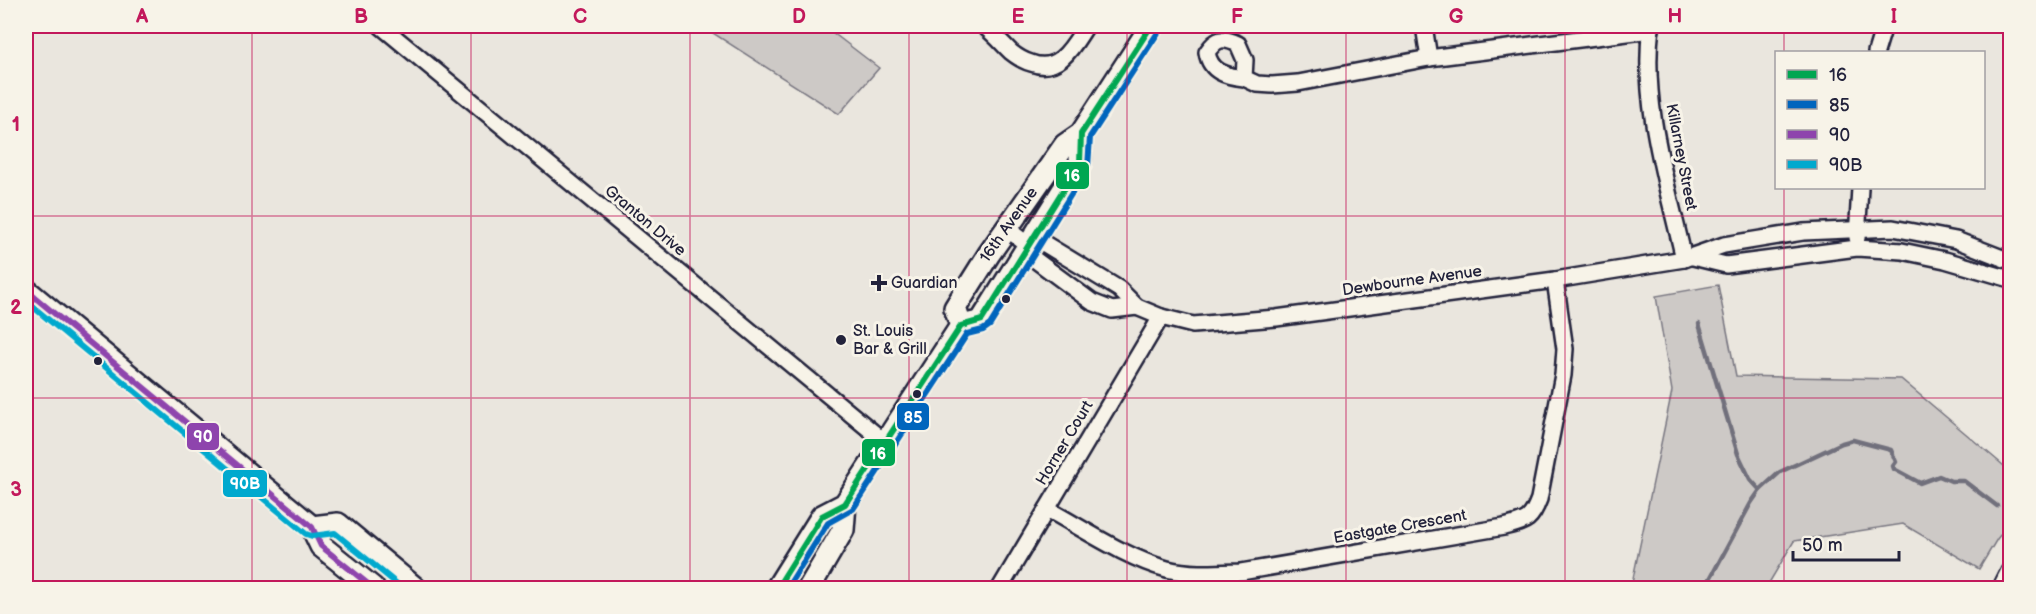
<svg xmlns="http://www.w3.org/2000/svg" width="2036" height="614" font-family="'Balsamiq Sans',sans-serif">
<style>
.green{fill:#cdc9c6;stroke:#787680;stroke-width:1.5}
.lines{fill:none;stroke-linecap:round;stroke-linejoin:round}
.stream{stroke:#716f7b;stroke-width:4.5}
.minor-casing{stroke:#22223b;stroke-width:20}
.tertiary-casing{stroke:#22223b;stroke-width:22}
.secondary-casing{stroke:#22223b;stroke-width:26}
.minor{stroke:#f7f3e8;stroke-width:15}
.tertiary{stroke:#f7f3e8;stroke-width:18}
.secondary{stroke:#f7f3e8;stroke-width:21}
.bus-1-casing{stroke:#f7f3e8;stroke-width:10}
.bus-2-casing{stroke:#f7f3e8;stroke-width:10}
.bus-3-casing{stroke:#f7f3e8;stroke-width:10}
.bus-4-casing{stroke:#f7f3e8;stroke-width:10}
.bus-1{stroke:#00a651;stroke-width:6}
.bus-2{stroke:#0065bd;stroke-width:6}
.bus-3{stroke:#8e44ad;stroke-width:6}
.bus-4{stroke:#00a9ce;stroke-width:6}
.grid{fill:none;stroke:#c2185b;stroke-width:1.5;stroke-opacity:0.55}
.poi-dot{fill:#22223b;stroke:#f7f3e8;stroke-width:2}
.labels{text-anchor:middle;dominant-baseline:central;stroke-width:6;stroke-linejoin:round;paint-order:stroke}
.street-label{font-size:16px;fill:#22223b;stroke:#f7f3e8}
.poi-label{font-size:16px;fill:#22223b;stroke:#f7f3e8;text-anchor:start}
.line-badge{stroke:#f7f3e8;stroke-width:2}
.badge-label{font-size:16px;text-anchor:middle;font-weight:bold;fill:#fff}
.neatline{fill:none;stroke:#c2185b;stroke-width:2}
.grid-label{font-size:20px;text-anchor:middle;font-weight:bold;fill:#c2185b}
</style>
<rect width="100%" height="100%" fill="#eae6de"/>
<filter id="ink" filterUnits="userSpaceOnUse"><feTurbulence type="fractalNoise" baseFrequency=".0167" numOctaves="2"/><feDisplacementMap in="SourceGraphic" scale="12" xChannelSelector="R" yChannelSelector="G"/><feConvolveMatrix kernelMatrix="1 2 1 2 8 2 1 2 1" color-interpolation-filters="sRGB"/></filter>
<g filter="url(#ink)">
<!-- green -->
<g class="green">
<path d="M702,26H824L879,68L839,114Z"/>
<path d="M1718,285L1736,376L1901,379L2010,471V523L1997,539L1979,569L1903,524L1794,541L1766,588H1631L1672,391L1656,296Z"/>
</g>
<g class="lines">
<!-- stream -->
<g class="stream">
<path d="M1699,324L1738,454L1750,479L1760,490"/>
<path d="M1705,588L1751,503L1760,490L1780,472L1842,443L1853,440L1891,450L1896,462L1893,466L1894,469L1920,483L1939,476L1951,481H1964L1997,506"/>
</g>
<!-- minor casing -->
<g class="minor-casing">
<g id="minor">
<path d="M381,26L886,443"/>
<path d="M984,26C994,34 1002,43 1011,52C1016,56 1024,61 1031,63C1059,74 1073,46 1086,26"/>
<path d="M1424,26L1429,58"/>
<path d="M1651,26C1641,104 1667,183 1684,259"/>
<path d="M1876,52L1884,26"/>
<path d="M1244,78C1226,76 1210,72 1207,52C1217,38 1222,37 1238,44L1245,60L1244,78L1257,84L1272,85L1298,83L1429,58L1651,30"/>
<path d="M1006,228L1028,245L1030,256L1092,302L1112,310L1137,307"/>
<path d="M1857,238L1860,188"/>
<path d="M1028,245L1040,241L1119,289L1137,307L1161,317L1193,325L1276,318L1555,280L1684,259L1724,245L1803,232L1893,228L1956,240L2010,261"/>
<path d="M1693,257L1726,265L1857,248L1902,251L1945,260L2010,279"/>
<path d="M1047,509C1084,529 1126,558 1167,569C1191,575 1216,573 1241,572L1504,527C1526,521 1531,521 1539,499L1563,375L1565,349L1555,280"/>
<path d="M1000,588L1161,317"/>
</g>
</g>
<!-- tertiary casing -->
<g class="tertiary-casing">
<path id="tertiary" d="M2002,588L2010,572"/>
</g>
<!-- secondary casing -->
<g class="secondary-casing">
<g id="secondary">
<path d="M26,290L312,527L321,546L373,588"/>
<path d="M961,326L955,308L989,254L1065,145L1081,134L1151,26"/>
<path d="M312,527L338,524L415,588"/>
<path d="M777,588L822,516L845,504L961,326L979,322L982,320L1080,163L1081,134"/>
<path d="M809,588L843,530L845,504"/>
</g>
</g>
<!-- minor -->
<use href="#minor" class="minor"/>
<!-- tertiary -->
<use href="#tertiary" class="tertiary"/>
<!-- secondary -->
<use href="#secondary" class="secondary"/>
<!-- bus-1 casing -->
<g class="bus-1-casing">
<path id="bus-1" d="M777,588L822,516L845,504L961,326L982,320L1080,163L1081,134L1151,26"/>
</g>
<!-- bus-2 casing -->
<g class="bus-2-casing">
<path id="bus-2" d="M787,588L828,523L853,509L967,334L983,330L990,325L1088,167L1090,137L1159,31"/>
</g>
<!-- bus-3 casing -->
<g class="bus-3-casing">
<path id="bus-3" d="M26,290L312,527L321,546L373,588"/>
</g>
<!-- bus-4 casing -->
<g class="bus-4-casing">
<path id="bus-4" d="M26,301L306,534L312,536L335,533L402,588"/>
</g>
<!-- bus-1 -->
<use href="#bus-1" class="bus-1"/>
<!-- bus-2 -->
<use href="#bus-2" class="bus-2"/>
<!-- bus-3 -->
<use href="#bus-3" class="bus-3"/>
<!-- bus-4 -->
<use href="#bus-4" class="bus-4"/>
</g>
</g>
<!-- grid -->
<path class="grid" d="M252,26V588M471,26V588M690,26V588M909,26V588M1127,26V588M1346,26V588M1565,26V588M1784,26V52M1784,188V588M26,216H2010M26,398H2010"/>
<!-- markers -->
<g class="poi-dot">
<path d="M876 274h6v6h6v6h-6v6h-6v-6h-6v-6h6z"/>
<circle cx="1006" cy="299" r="5"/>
<circle cx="841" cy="340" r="6"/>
<circle cx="98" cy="361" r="5"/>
<circle cx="917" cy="394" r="5"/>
</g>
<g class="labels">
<!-- street labels -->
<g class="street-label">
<text transform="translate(1681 157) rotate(79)">Killarney Street</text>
<text transform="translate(645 221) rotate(40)">Granton Drive</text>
<text transform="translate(1009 225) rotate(-55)">16th Avenue</text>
<text transform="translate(1412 281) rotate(-8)">Dewbourne Avenue</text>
<text transform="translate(1065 443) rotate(-59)">Horner Court</text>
<text transform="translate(1400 527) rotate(-10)">Eastgate Crescent</text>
</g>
<!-- poi labels -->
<g class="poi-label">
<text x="891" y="283">Guardian</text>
<text x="853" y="331">St. Louis<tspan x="853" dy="18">Bar &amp; Grill</tspan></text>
</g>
</g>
<g class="line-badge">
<rect x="1055" y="161" width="35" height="29" rx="6" fill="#00a651"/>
<rect x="896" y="402" width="34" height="29" rx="6" fill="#0065bd"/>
<rect x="186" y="422" width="34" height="29" rx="6" fill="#8e44ad"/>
<rect x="861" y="438" width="35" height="29" rx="6" fill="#00a651"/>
<rect x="222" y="469" width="46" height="29" rx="6" fill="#00a9ce"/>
</g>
<g class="badge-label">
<text x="1072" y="181">16</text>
<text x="913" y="423">85</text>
<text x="203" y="442">90</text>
<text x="878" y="459">16</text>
<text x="245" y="489">90B</text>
</g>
<!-- margin -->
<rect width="2036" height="614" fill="none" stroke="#f7f3e8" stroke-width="66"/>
<!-- legend -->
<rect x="1775" y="51" width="210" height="138" fill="#f7f3e8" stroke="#a29fa3" stroke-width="1.5"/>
<rect x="1787" y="70" width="30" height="9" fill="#00a651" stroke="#a29fa3" stroke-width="1.5"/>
<text x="1829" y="81" font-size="18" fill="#22223b">16</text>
<rect x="1787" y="100" width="30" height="9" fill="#0065bd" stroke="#a29fa3" stroke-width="1.5"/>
<text x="1829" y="111" font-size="18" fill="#22223b">85</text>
<rect x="1787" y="130" width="30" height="9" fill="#8e44ad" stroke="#a29fa3" stroke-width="1.5"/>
<text x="1829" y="141" font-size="18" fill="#22223b">90</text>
<rect x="1787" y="160" width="30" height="9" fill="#00a9ce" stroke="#a29fa3" stroke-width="1.5"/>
<text x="1829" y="171" font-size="18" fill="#22223b">90B</text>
<!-- scale -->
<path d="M1793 551v9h106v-9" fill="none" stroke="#22223b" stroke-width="3"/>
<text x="1802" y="551" font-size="18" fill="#22223b" stroke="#f7f3e8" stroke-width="4.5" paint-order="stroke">50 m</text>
<rect x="33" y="33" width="1970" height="548" class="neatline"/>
<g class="grid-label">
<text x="142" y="23">A</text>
<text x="361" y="23">B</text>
<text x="580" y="23">C</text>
<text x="799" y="23">D</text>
<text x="1018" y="23">E</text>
<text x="1237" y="23">F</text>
<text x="1456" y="23">G</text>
<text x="1675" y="23">H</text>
<text x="1894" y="23">I</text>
<text x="16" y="131">1</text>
<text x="16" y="314">2</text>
<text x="16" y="496">3</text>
</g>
</svg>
